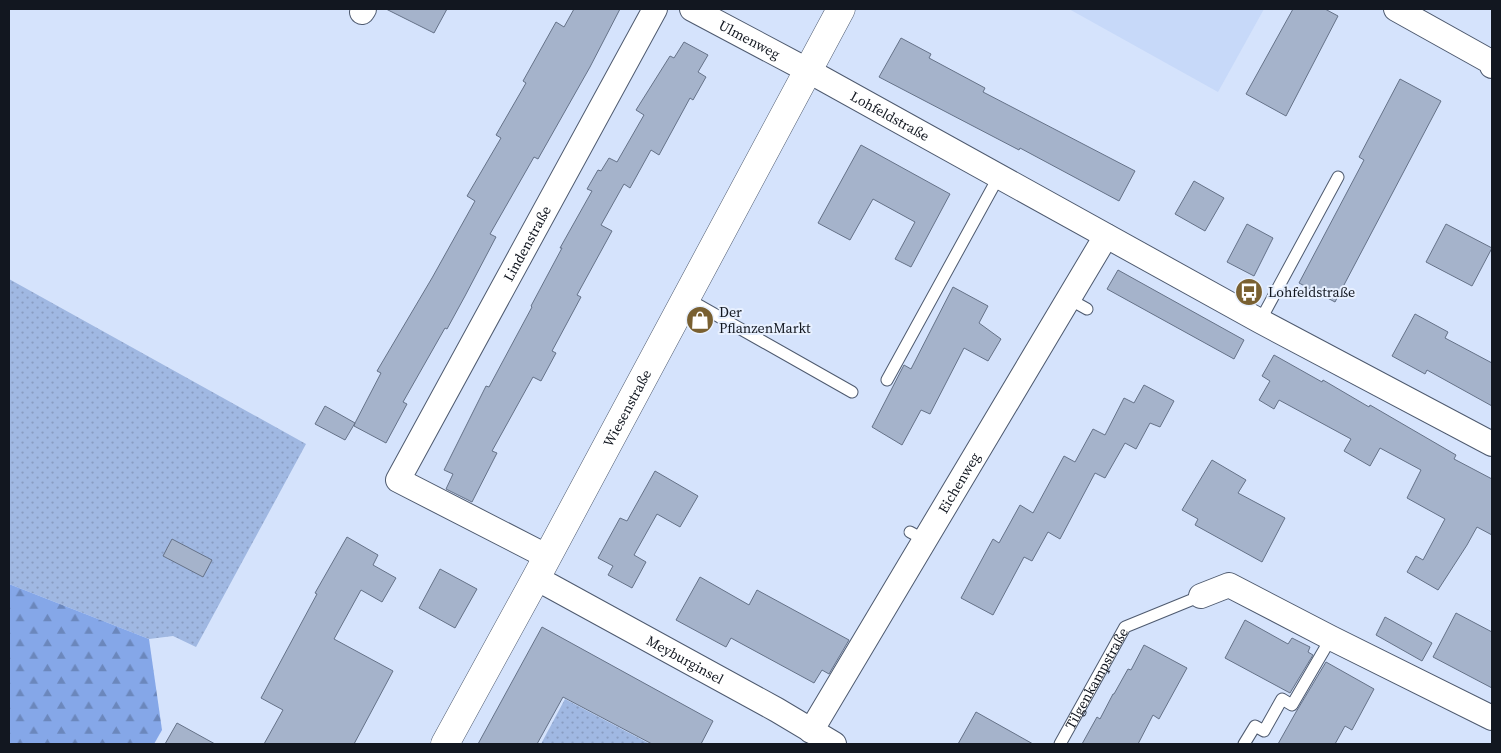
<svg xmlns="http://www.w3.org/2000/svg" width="1501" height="753" font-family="'Source Serif 4',serif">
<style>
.built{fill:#c7d9f9}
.grass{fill:url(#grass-dots)}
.forest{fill:url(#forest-firs)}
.building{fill:#a5b3cb;stroke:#657288}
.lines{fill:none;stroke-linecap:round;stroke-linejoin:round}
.service-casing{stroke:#4e5a6f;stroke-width:13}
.minor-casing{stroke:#4e5a6f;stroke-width:26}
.secondary-casing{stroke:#4e5a6f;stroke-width:29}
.service{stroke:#fff;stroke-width:11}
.minor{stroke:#fff;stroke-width:24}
.secondary{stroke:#fff;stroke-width:28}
.labels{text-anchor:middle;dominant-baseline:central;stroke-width:4;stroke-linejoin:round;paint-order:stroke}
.street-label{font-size:14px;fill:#121720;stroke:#e7f0ff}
.poi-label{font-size:14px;fill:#121720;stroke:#e7f0ff;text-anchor:start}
</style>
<defs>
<pattern id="grass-dots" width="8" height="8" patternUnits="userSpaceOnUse" patternTransform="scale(1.25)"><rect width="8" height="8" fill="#a0b8e2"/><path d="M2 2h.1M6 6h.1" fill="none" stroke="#899dc2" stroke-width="1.8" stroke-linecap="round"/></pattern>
<pattern id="forest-firs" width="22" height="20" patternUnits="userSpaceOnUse" patternTransform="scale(1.25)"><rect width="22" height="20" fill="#85a7e8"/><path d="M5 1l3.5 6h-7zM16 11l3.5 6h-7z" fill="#6b87bc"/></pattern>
</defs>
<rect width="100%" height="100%" fill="#d5e3fc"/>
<!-- built -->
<path class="built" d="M1069,9H1264L1218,92Z"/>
<!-- grass -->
<g class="grass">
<path d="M9,279L306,444L196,647L173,636L149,639L9,584Z"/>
<path d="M565,699L650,744H541Z"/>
</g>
<!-- forest -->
<path class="forest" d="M9,584L149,639L162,730L154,744H9Z"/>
<!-- building -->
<g class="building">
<path d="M386,9H447L434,33Z"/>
<path d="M574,9H620L590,67L538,159L534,157L490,234L496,237L465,296L447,329L445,328L403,402L407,404L386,443L354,426L355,423L345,440L315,424L325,406L355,423L381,373L377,371L432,278L475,201L467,196L501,138L496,135L526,83L523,81L556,22L564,27Z"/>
<path d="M1293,9H1325L1338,16L1286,116L1246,94Z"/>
<path d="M901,38L931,54L929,58L985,88L983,92L1135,171L1119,201L1020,148L1019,150L879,77Z"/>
<path d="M684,42L708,55L698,72L706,77L693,100L690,98L659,155L651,150L630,188L624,184L601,225L612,231L577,295L581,297L552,351L556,353L541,381L533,377L492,451L497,453L472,502L446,489L453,474L444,470L486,386L489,387L532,307L531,306L562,248H560L592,191L587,189L598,170L601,171L609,158L617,162L644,115L636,110L670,56L674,58Z"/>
<path d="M1400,79L1441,101L1335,302L1299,283L1364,160L1359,157Z"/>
<path d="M861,145L950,194L911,267L895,259L915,222L873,199L850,240L818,223Z"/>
<path d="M1194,181L1224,198L1205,231L1175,214Z"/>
<path d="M1247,224L1273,238L1254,276L1227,262Z"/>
<path d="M1446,224L1492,248L1472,286L1426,262Z"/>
<path d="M1118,270L1244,340L1234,359L1107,289Z"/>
<path d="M953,287L988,306L979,323L1001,339L988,361L964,348L930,414L921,410L902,445L872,427L904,365L911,369Z"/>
<path d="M1415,314L1448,332L1445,338L1492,363V406L1427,370L1425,374L1392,356Z"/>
<path d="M1274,355L1322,382L1323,380L1369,407L1370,405L1456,455L1454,459L1492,479V535L1477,527L1467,545L1438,590L1407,572L1416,556L1423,560L1445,519L1407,498L1421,470L1380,448L1370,466L1344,451L1351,439L1279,400L1274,409L1259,400L1270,381L1262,376Z"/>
<path d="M1144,385L1174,401L1160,427L1150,423L1136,449L1125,443L1105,478L1095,473L1060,539L1048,532L1032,561L1024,557L993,615L961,598L993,539L999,543L1020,505L1033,513L1064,456L1075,462L1093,429L1105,435L1124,398L1134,403Z"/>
<path d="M1212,460L1246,480L1238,493L1285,518L1262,562L1195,525L1198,519L1182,510Z"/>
<path d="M655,471L698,496L680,527L657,514L634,555L646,562L632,588L608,575L613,566L598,558L620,518L627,521Z"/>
<path d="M347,537L378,555L373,565L396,578L382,602L361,590L334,639L393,671L354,744H264L283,710L261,698L317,594L315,593Z"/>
<path d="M172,539L212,560L203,577L163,556Z"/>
<path d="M440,569L477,589L455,628L419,608Z"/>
<path d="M700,577L749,605L757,590L849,640L829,674L822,670L814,683L731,638L726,647L676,620Z"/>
<path d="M1456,613L1492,632V688L1433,657Z"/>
<path d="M1385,617L1432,643L1422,661L1376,635Z"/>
<path d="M1245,620L1288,644L1292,638L1310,647L1308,652L1313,655L1290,693L1225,658Z"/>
<path d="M542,627L713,721L701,744H652L563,697L537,744H478Z"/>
<path d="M1144,645L1187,668L1159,719L1153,715L1138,744H1082L1097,717L1100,719L1113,694H1114L1128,669L1131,670Z"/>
<path d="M1326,662L1374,689L1352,730L1345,726L1335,744H1278L1296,712Z"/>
<path d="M976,712L1033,744H958Z"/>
<path d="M177,723L215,744H165Z"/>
</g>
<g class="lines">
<!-- service casing -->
<g class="service-casing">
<g id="service">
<path d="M686,298L852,392"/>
<path d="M1069,299L1087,309"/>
<path d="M1260,321L1338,177"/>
<path d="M887,380L999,176"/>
<path d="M910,532L925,540"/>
<path id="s1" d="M1060,744L1125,627L1201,596"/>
<path d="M1244,744L1255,726L1264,731L1282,699L1292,705L1331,638"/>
</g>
</g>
<!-- minor casing -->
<g class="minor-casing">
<g id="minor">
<path id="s2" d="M692,9L807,70L1260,321L1492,444"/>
<path d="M1396,9L1491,62L1492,66"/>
<path d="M362,12L364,9"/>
<path id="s3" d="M548,557L398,480L655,9"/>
<path id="s4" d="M536,578L777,710L834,744"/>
<path d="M1201,596L1229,585L1331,638L1492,718"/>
<path id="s5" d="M811,731L1106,236"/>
</g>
</g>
<!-- secondary casing -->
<g class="secondary-casing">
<g id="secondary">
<path id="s6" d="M445,744L536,578L841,9"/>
</g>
</g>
<!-- service -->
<use href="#service" class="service"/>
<!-- minor -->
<use href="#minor" class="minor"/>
<!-- secondary -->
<use href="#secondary" class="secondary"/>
</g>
<!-- icons -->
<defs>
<g id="bus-disc" transform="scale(1.4375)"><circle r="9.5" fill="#796031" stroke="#e7f0ff"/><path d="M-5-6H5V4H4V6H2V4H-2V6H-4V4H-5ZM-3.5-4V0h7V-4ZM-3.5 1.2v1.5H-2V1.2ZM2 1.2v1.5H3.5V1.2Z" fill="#fff"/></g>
<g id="shop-disc" transform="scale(1.4375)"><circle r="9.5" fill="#796031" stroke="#e7f0ff"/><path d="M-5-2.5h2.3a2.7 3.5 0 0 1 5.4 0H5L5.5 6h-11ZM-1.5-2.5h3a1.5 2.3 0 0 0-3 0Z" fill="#fff"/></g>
</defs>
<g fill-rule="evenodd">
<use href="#bus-disc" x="1249" y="292"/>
<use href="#shop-disc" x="700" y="320"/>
</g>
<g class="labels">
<!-- street labels -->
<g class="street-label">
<text stroke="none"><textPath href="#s2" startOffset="65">Ulmenweg</textPath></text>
<text stroke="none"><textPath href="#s2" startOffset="225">Lohfeldstraße</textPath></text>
<text stroke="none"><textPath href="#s3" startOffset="438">Lindenstraße</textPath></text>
<text stroke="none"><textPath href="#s6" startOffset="382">Wiesenstraße</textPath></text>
<text stroke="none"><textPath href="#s5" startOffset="289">Eichenweg</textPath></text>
<text stroke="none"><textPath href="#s4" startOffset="170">Meyburginsel</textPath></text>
<text stroke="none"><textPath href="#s1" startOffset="75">Tilgenkampstraße</textPath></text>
</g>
<!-- poi labels -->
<g class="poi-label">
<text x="1268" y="292">Lohfeldstraße</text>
<text x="719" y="312">Der<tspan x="719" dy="16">PflanzenMarkt</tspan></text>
</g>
</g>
<!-- border -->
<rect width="1501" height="753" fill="none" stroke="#121720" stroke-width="20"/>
</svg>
